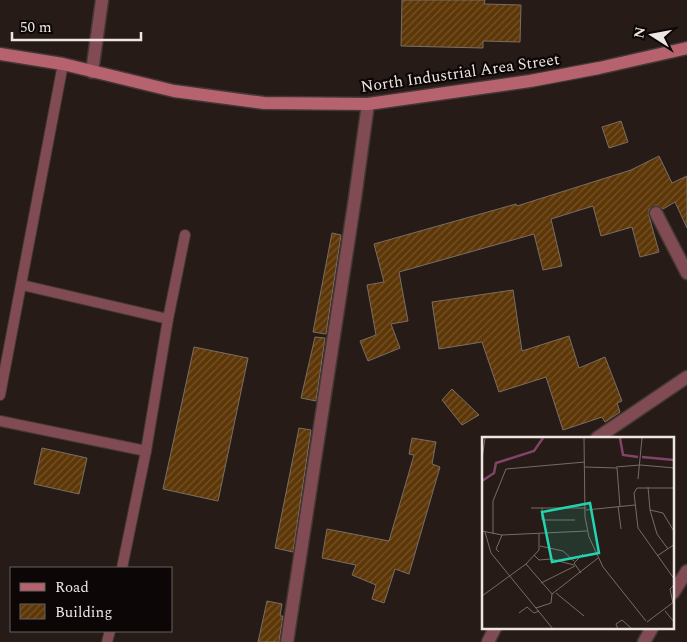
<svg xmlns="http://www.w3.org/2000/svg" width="687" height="642" font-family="Spectral,serif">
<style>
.building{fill:url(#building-hatch);stroke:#796e64}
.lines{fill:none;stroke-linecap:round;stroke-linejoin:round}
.service-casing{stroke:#433734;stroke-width:12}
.minor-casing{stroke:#433734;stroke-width:15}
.tertiary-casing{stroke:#433734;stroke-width:15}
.secondary-casing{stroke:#433734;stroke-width:15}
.service{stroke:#804b52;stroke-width:10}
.minor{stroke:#804b52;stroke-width:12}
.tertiary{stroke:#804b52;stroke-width:12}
.secondary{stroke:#b7636f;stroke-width:12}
.labels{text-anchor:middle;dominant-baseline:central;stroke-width:4.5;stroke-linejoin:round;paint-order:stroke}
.street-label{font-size:16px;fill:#eee6e3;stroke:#0c0706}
.inset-river{fill:none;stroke:#824368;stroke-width:2.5}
.inset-road{fill:none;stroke:#776c69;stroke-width:1}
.view{fill:#22d5af;fill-opacity:0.15;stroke:#22d5af;stroke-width:2.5}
.inset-edge{fill:none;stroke:#eee6e3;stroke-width:2.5}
</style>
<defs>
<pattern id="building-hatch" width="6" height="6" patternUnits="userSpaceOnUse" patternTransform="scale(1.25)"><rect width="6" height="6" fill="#5d3707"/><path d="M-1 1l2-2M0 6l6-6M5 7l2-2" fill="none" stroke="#75542b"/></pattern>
</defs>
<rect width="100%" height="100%" fill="#271b17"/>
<!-- building -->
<g class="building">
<path d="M402,0H485L484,4L521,5L520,42L483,41V48L401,46Z"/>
<path d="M621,121L628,142L609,148L602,127Z"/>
<path d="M659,156L672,183L687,176V228L675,202L663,209L656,205L649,209V216L659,252L640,257L632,227L601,236L593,206L551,219L562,266L543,270L534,234L399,272L408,321L391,324L400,348L368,361L360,341L376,335L367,285L384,282L374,244L516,204L517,206L631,170Z"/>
<path d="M332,233L341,235L326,334L313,332Z"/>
<path d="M513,290L522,351L569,336L579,368L605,357L622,401L617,403L620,412L605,422L602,417L563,430L546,377L499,392L482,342L439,349L432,302Z"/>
<path d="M315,337L325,338L316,401L301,398Z"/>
<path d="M194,347L248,358L218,501L163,489Z"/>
<path d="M452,389L479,415L462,425L442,400Z"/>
<path d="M299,428L311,430L293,552L275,548Z"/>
<path d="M412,438L436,442L432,464L440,467L409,574L395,569L384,603L372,599L376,585L352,575L356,565L322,558L327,529L389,541L414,455L409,454Z"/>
<path d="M42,448L87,458L79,494L34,484Z"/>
<path d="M267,601L282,604L280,616H283L279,642H258Z"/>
</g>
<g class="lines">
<!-- service casing -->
<g class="service-casing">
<g id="service">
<path d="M22,285L168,319"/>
<path d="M0,395L63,64"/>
<path d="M0,421L146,451"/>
<path d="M122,568L146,451L168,319L185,235"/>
<path d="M107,642L110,631"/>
</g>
</g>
<!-- minor casing -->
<g class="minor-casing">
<g id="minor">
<path d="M92,72L102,0"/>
<path d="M656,213L687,273"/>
<path d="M597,438L687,377"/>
<path d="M673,593L687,571"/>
<path d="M488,642L495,628"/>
<path d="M644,642L652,628"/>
</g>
</g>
<!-- tertiary casing -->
<g class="tertiary-casing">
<path id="tertiary" d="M287,642L355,198L368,104"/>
</g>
<!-- secondary casing -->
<g class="secondary-casing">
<path id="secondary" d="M0,54L63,64L174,91L264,103L368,104L530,81L599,68L687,48"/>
</g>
<!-- service -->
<use href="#service" class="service"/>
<!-- minor -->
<use href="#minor" class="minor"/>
<!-- tertiary -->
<use href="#tertiary" class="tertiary"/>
<!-- secondary -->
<use href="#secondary" class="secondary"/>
</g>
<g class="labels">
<!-- street labels -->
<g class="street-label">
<text transform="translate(460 73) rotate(-8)">North Industrial Area Street</text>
</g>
</g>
<!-- overview -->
<g transform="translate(482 437)">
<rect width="192" height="192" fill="#271b17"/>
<path class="inset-river" d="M138,1L141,18L156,20M160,20L192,23M0,44L12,36L14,26L52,14L61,1"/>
<path class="inset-road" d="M102,1L103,80L107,100L121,130L164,184M0,22L3,1M103,30L135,31L138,69M134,30L158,28L193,31M156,42L160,1M166,50L168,73L181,76L193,96M193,51H155L152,56L156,91L193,143M136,69L139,92M49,71H104M60,71V83H93M104,73L153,68M168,73L175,97L186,112M0,94L20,98L105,94M3,95L9,116L71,192M11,97V64L24,32L103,25M58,109L81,114L92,124M17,115L14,112L20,98M52,118L57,123L69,122L92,128M175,119L193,107M44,127L70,157L116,121M99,136L92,126L101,117M59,146L93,129M74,156L102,179M0,159L44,127L57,113V96M191,166L188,152L193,147M54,171L69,166L70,157M183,174L193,186M37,176L45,170L52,176L57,174M165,185L193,164M136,192L134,187L140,183L150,192"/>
<path class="view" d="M108,66L117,116L70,125L60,75Z"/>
<rect width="192" height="192" class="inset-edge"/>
</g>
<!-- legend -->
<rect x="10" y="567" width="162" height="65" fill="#0c0706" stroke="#66605e"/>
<rect x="20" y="583" width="25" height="8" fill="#b7636f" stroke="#66605e"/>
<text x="55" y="592" font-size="15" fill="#eee6e3">Road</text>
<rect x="20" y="604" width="25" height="15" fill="url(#building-hatch)" stroke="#66605e"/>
<text x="55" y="617" font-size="15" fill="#eee6e3">Building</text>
<!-- north arrow -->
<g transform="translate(652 35) rotate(281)" stroke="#0c0706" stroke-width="4" paint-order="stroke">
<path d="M0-4L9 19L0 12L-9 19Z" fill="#eee6e3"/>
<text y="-8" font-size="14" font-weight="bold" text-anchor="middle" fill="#eee6e3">N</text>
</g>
<!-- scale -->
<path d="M12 32v8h129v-8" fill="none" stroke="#eee6e3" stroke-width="2.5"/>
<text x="20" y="32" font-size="15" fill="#eee6e3" stroke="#0c0706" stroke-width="4" paint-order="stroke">50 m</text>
</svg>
